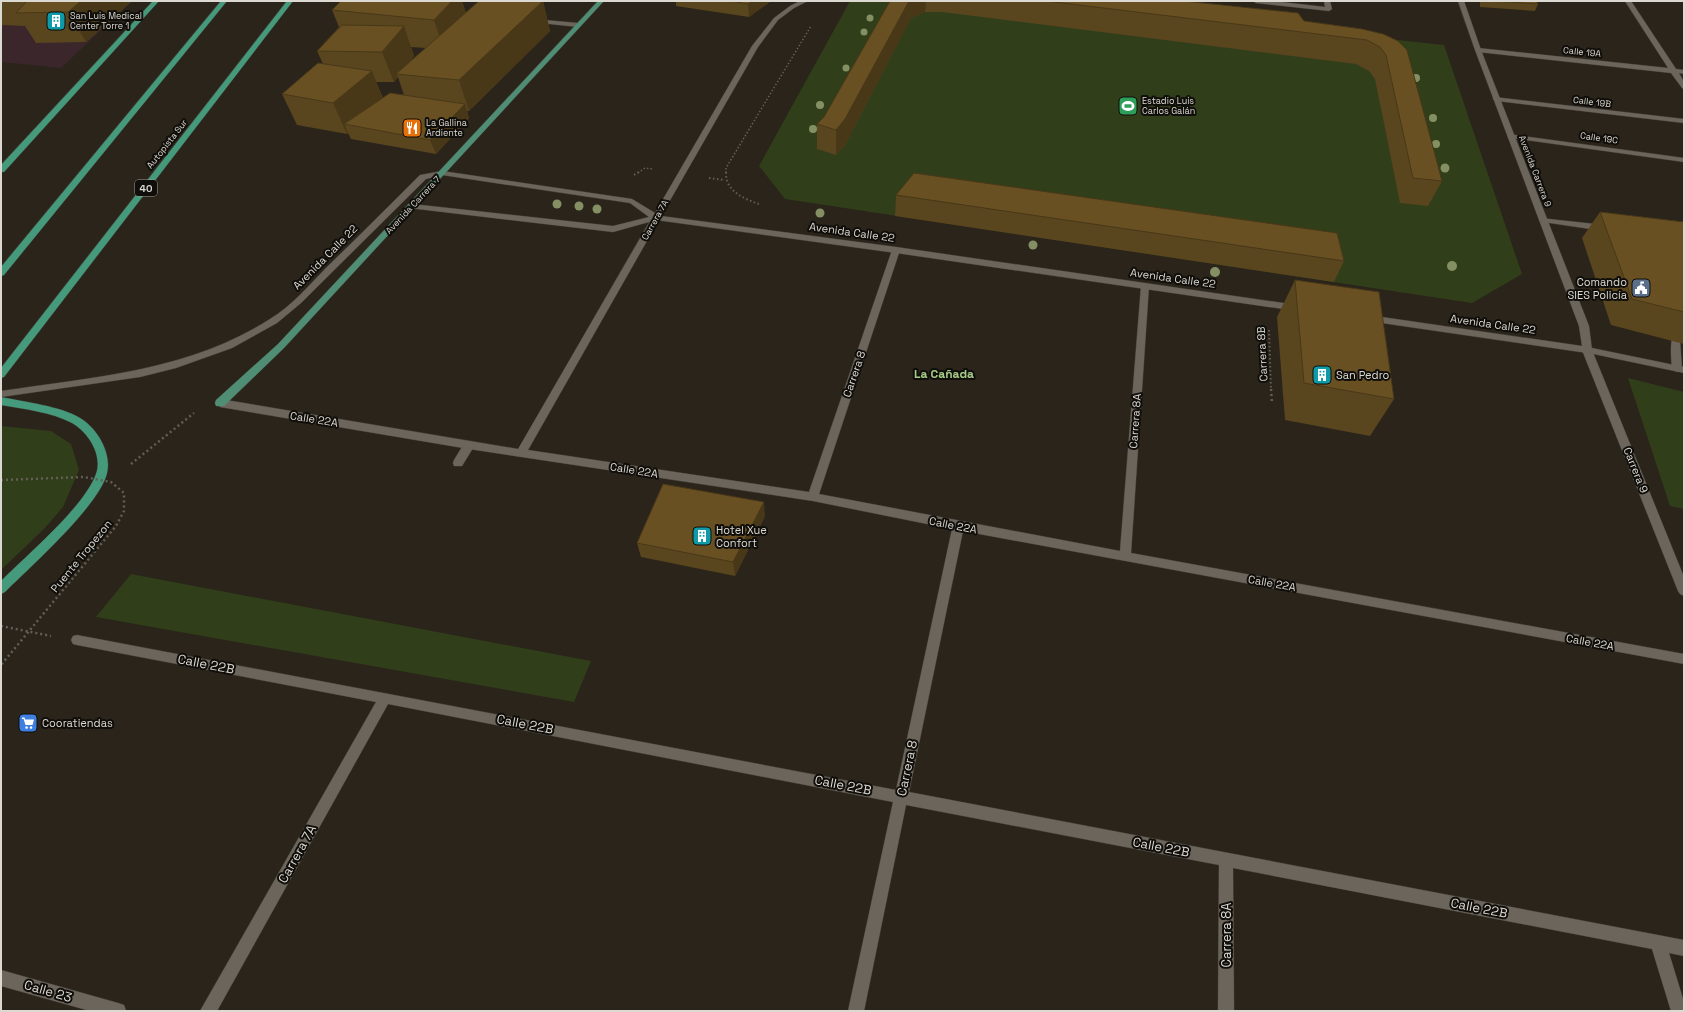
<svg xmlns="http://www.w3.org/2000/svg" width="1685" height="1012" font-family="'Space Grotesk',sans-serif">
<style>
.medical{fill:#3a262b}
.green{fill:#313e1a}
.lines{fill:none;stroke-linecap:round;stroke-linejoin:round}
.service-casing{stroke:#433e37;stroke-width:1}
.minor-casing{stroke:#433e37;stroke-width:1}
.tertiary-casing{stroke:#433e37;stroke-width:1}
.secondary-casing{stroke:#433e37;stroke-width:1}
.primary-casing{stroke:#433e37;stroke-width:1}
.trunk-casing{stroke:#433e37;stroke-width:1}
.path-far2{stroke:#635e56;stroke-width:1.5;stroke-dasharray:1.5 2;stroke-linecap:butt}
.path-far1{stroke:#635e56;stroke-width:2;stroke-dasharray:1.5 2.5;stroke-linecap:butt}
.path{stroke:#635e56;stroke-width:2.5;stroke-dasharray:2 3;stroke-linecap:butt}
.service{fill:#6c655b;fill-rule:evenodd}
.minor{fill:#6c655b;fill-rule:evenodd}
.tertiary{fill:#6c655b;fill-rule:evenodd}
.secondary{fill:#6c655b;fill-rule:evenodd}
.primary{fill:#4f8d74;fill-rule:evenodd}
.trunk{fill:#459a7c;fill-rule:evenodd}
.path-bridge{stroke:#635e56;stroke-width:2.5;stroke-dasharray:2 3;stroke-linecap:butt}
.tree{fill:#849064}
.wall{fill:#59451e;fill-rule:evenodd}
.shaded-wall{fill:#493818}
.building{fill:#685023;stroke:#493818}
.labels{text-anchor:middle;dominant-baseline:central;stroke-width:4;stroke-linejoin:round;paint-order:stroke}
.far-poi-label{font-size:9px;fill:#dcd9d2;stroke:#100e0a;text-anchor:start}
.far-street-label{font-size:9px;fill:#dcd9d2;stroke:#100e0a}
.shield{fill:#100e0a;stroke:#9f9c96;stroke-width:1}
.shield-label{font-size:10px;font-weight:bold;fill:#dcd9d2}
.street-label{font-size:11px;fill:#dcd9d2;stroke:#100e0a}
.poi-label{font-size:11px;fill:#dcd9d2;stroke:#100e0a;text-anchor:start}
.neighbourhood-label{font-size:12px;font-weight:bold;fill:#a6cc88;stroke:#100e0a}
.near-street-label{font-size:13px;fill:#dcd9d2;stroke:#100e0a}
</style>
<rect width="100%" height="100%" fill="#2a241b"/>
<!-- medical -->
<path class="medical" d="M25,1H132L61,68L1,62V16Z"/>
<!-- green -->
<g class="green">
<path d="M850,1H1035L1444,45L1522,274L1472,303L785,199L759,166Z"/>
<path d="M1628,378L1684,392V509L1670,506Z"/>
<path d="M1,426L51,431L71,444L79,470L63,507L44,529L1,570Z"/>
<path d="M131,574L591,661L574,702L96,617Z"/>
</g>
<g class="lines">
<!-- service casing -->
<g class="service-casing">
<g id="service">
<path d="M1625,1H1631L1676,69L1684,70V74L1679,73L1684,82V89L1682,88L1671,73L1478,52L1475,50L1478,48L1668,68Z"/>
<path d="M1494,97L1684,119V123L1497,101L1493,99Z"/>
<path d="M1508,134L1684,158V162L1511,138H1508Z"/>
<path d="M1684,311V324L1680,340L1682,369L1677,372L1672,369C1670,348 1670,330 1681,312Z"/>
<path d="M469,441L474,445L473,448L462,466H454L453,463L454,460L465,442Z"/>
</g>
</g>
<!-- minor casing -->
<g class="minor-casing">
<g id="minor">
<path d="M1253,1H1273L1325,7L1324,1H1330L1332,9L1329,11L1256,3Z"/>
<path d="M533,19L578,23L581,25L578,27L531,22V20Z"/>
<path d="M653,216H656L660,218L528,450L809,492L892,250L896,247L900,250L819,494L1120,551L1141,286L1145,283L1149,286L1131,553L1684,654V664L963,531L909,792L1684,940V956L1669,953L1684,1002V1011H1671L1652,949L1233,868L1234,1011H1218L1219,865L906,805L864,1011H848L893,802L388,704L217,1011H200L376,702L77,645L73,644L71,640L73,636L77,635L896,790L952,529L813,501L469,449L220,407L215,403L220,399L518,449Z"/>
<path d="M1540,218L1604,225L1608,228L1604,231L1543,222L1539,220Z"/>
<path d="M1587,347L1592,350L1684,577V596L1680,594L1678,591L1582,350Z"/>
<path d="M1,970L118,1003L124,1005L126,1011H90L1,986Z"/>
</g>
</g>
<!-- tertiary casing -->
<g class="tertiary-casing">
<path id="tertiary" d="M1587,347L1684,367V373L1584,352L1582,350L1584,348Z"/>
</g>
<!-- secondary casing -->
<g class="secondary-casing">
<g id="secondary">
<path d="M800,1H808L794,8L778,20L758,47L661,216L896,247L1297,305L1302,308L1297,311L896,253L656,220L613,232L409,208L408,206L412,204L613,226L649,217L630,203L442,175L426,179L301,303L277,323L232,348L176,368L140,377L1,397V391C94,377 189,371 270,319C292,306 310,284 328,266C359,236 389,206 420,175L442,171L632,199L655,213L752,46L774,18L790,6Z"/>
<path d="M1458,1H1464L1481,50L1589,326L1592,350L1590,352L1587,353L1368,321L1363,318L1368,315L1582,346L1579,326L1475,50Z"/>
</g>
</g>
<!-- primary casing -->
<g class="primary-casing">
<path id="primary" d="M598,1H604L284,348L224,406H216L215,403L216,400L278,344Z"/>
</g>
<!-- trunk casing -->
<g class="trunk-casing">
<g id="trunk">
<path d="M153,1H159L4,172H1V165Z"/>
<path d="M221,1H227L4,275L1,276V267Z"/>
<path d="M287,1H293L4,377L1,378V368Z"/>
<path d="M1,397C25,402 60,406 80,418C97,428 112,453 107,473C100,505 30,567 5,592L1,594V581C26,556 85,506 96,474C103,455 88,432 72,423C51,412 24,409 1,405Z"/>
</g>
</g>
<!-- path-far2 -->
<g class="path-far2">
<path d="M638,173L645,168L653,169"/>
<path d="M726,173V168L811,26"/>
</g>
<!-- path-far1 -->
<g class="path-far1">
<path d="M726,172C725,191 744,199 759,204"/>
<path d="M634,175L639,172"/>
<path d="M709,178L725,180"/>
<path d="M1269,330L1271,390"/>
</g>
<!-- path -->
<g class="path">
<path d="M1271,389L1272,403"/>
<path d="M131,464L194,413"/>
<path d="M1,626L51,636"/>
</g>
<!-- service -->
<use href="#service" class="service"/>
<!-- minor -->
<use href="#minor" class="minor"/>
<!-- tertiary -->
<use href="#tertiary" class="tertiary"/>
<!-- secondary -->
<use href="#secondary" class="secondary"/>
<!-- primary -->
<use href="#primary" class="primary"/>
<!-- trunk -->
<use href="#trunk" class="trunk"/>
<!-- path-bridge -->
<path class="path-bridge" d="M1,480L84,477L111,482L124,493V511L116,526L1,665"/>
</g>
<!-- trees -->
<g class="tree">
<circle cx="870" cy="18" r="3.5"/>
<circle cx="864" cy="32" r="3.5"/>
<circle cx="846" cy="68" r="3.5"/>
<circle cx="1416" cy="78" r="4"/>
<circle cx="820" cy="105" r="4"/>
<circle cx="1433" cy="118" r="4"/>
<circle cx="813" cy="129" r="4"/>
<circle cx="1436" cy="144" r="4"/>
<circle cx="1445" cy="168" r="4.5"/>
<circle cx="557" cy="204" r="4.5"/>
<circle cx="579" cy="206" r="4.5"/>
<circle cx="597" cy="209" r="4.5"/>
<circle cx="820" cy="213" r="4.5"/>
<circle cx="1033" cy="245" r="4.5"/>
<circle cx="1452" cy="266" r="5"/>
<circle cx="1215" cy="272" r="5"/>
</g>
<!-- wall -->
<g class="wall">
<path d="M1,1H132L86,42L36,43L25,26L1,25Z"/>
<path d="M341,1H462L466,13L543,1L550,31L469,111H467L469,118L436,154L351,139L348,133L347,134L297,125L282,94L323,64L317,51L339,27L332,10ZM411,47L426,48L410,62L414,56ZM398,77L404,95L383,98L376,82H394Z"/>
<path d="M676,1H771L749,17L676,6Z"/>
<path d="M890,1H1184L1304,21L1383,34L1442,181L1428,206L1400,203L1375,79L1369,71L1356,64L942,12H925L911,18L845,145L836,155L817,149V124L824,117Z"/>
<path d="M1480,1H1536L1538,4L1535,11L1480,7Z"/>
<path d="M896,195L1344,261L1334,282L895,216Z"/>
<path d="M1600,212L1684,222V344L1611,325L1582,238Z"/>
<path d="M1295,280L1394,399L1370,436L1285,420L1277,317Z"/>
<path d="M765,516L735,576L641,557L637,543Z"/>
</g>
<!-- shaded-wall -->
<g class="shaded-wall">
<path d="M81,1H132L86,42L68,12Z"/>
<path d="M452,1H462L469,22L444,50L434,20Z"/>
<path d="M543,1L550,31L469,111L459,80Z"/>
<path d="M752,1H771L749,17L748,4Z"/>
<path d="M909,1H926L925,12L911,18L845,145L836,155V130Z"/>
<path d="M404,26L414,56L400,74H396L398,77L394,82L382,52Z"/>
<path d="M372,71L384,102L344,124L348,133L347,134L333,103Z"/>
<path d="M465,104L469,118L436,154L430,140Z"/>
<path d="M764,502L765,516L735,576L733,562Z"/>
</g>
<!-- building -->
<g class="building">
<path d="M27,1H81L68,12L16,13Z"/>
<path d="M341,1H452L434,20L332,10Z"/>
<path d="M479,1H543L459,80L396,74Z"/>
<path d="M730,1H752L748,4Z"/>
<path d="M890,1H909L845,119L836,130L817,124L824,117Z"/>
<path d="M1046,1H1184L1298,13L1304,21L1362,29L1383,34L1398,41L1407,50L1442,181L1413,178L1386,55L1380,47L1367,40Z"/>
<path d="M1493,1H1536L1538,4Z"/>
<path d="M342,25L404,26L382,52L317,51Z"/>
<path d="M318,63L372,71L333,103L282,94Z"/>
<path d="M390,93L465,104L430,140L344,124Z"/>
<path d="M914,173L1337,233L1344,261L896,195Z"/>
<path d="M1600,212L1684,222V312L1632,299Z"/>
<path d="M1295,280L1379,292L1394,399L1304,383Z"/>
<path d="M663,484L764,502L733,562L637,543Z"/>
</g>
<!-- icons -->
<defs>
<g id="building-square" transform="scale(1)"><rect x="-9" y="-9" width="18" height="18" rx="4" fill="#0f9aa8" stroke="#100e0a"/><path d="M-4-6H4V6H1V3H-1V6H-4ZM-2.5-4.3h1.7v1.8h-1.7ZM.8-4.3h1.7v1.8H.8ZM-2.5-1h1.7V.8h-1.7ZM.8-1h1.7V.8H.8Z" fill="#fff"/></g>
<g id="stadium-square" transform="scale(1)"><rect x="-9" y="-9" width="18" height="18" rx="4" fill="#2e9e5b" stroke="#100e0a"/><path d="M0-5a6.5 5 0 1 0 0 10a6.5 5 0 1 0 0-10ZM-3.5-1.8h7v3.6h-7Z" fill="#fff"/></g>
<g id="restaurant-square" transform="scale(1)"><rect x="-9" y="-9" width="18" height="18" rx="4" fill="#e8710a" stroke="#100e0a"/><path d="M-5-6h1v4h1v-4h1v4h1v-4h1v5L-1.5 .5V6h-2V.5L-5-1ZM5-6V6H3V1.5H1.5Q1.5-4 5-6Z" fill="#fff"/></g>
<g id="civic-square" transform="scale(1)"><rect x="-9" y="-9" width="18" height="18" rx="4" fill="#5c6f8a" stroke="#100e0a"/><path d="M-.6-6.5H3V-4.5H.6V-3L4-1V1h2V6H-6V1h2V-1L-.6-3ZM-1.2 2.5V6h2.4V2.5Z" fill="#fff"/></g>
<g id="supermarket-square" transform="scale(1)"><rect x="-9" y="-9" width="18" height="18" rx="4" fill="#3f7fe0" stroke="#100e0a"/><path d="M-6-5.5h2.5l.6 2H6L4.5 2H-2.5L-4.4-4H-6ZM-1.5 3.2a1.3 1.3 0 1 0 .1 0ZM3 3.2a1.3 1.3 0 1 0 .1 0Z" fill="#fff"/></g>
</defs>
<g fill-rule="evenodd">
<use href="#building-square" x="56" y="21"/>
<use href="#stadium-square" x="1128" y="106"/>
<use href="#restaurant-square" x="412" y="128"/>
<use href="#civic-square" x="1641" y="288"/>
<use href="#building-square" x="1322" y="375"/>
<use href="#building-square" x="702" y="536"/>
<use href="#supermarket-square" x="28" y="723"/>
</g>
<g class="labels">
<!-- far-poi labels -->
<g class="far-poi-label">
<text x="70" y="16">San Luis Medical<tspan x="70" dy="10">Center Torre 1</tspan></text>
<text x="1142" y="101">Estadio Luis<tspan x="1142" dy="10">Carlos Galán</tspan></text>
<text x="426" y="123">La Gallina<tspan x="426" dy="10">Ardiente</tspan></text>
</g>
<!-- far-street labels -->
<g class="far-street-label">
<text transform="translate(1582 52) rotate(6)">Calle 19A</text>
<text transform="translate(1592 102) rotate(7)">Calle 19B</text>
<text transform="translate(1599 138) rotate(8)">Calle 19C</text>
<text transform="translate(167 144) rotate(-52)">Autopista Sur</text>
<text transform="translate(1535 171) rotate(69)">Avenida Carrera 9</text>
<text transform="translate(413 205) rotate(-47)">Avenida Carrera 7</text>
<text transform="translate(655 220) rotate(-61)">Carrera 7A</text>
</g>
<!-- shield labels -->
<rect class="shield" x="135" y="180" width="22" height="16" rx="3"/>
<g class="shield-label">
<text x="146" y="188">40</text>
</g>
<!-- street labels -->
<g class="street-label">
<text transform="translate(852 232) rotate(8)">Avenida Calle 22</text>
<text transform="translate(325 257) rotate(-45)">Avenida Calle 22</text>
<text transform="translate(1173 278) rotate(8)">Avenida Calle 22</text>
<text transform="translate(1493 324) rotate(8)">Avenida Calle 22</text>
<text transform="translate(1262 354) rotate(-93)">Carrera 8B</text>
<text transform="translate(854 374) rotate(-71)">Carrera 8</text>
<text transform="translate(314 419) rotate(9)">Calle 22A</text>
<text transform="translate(1135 421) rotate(-86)">Carrera 8A</text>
<text transform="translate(634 470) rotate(9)">Calle 22A</text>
<text transform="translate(1636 470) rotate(68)">Carrera 9</text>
<text transform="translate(953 525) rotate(11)">Calle 22A</text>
<text transform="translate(81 556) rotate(-51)">Puente Tropezon</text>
<text transform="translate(1272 583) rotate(10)">Calle 22A</text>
<text transform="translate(1590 642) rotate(10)">Calle 22A</text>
</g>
<!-- poi labels -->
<g class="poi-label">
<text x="1627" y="282" text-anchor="end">Comando<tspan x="1627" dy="13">SIES Policía</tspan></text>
<text x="1336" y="375">San Pedro</text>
<text x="716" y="530">Hotel Xue<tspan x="716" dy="13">Confort</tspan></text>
<text x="42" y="723">Cooratiendas</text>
</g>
<!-- neighbourhood labels -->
<g class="neighbourhood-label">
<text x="944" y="374">La Cañada</text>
</g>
<!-- near-street labels -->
<g class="near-street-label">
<text transform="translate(206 664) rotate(11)">Calle 22B</text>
<text transform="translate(525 724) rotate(11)">Calle 22B</text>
<text transform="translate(907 768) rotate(-78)">Carrera 8</text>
<text transform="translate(843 785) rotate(11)">Calle 22B</text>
<text transform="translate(1161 847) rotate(11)">Calle 22B</text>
<text transform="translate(297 854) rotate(-61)">Carrera 7A</text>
<text transform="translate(1479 908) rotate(11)">Calle 22B</text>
<text transform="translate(1226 935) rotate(-90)">Carrera 8A</text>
<text transform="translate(48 991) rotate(16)">Calle 23</text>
</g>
</g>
<!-- border -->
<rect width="1685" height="1012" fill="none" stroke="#dcd9d2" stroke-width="4"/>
</svg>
